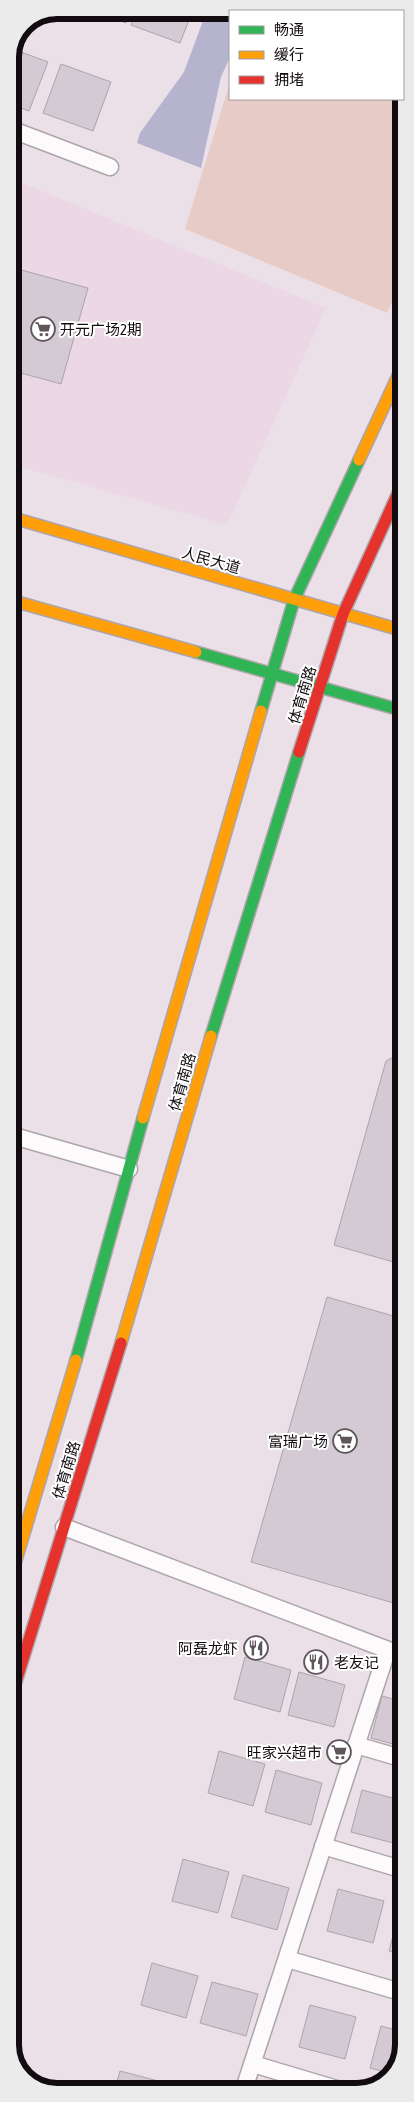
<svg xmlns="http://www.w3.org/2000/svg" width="414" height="2102" font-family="'Asap Condensed','Noto Sans SC',sans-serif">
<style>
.built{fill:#ecd7e4}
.green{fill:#e7cbc7}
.water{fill:#b6b3cf}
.building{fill:#d3cad4;stroke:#aba5aa}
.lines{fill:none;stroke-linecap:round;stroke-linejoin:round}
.lane-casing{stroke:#ada5aa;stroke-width:19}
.fast-casing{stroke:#ada5aa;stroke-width:14}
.slow-casing{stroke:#ada5aa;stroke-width:14}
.jam-casing{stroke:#ada5aa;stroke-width:14}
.lane{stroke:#fcfafb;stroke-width:16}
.fast{stroke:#30b455;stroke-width:11}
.slow{stroke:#ff9f0a;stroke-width:11}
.jam{stroke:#e5322d;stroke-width:11}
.labels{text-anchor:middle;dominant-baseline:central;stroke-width:4;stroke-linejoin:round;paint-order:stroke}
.poi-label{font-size:15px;fill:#120b0f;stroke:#fff;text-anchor:end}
.street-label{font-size:15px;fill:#120b0f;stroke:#fff}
.rim{fill:none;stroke:#120b0f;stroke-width:6}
</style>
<rect width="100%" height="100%" fill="#ebe0e7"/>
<!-- built -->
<path class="built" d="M10,178L326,308L227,525L10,464Z"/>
<!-- green -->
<path class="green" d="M403,48L404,275L387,313L185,229L230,82V99H403Z"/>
<!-- water -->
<path class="water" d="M207,10H253L230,11V57L221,77L201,168L137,143L140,133L184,72Z"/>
<!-- building -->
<g class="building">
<path d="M90,10H131L126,23Z"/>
<path d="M136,10H193L180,43L131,25Z"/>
<path d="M13,49L48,62L29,111L10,104V56Z"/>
<path d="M61,64L111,82L93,131L43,113Z"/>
<path d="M10,267L88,288L61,384L10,370Z"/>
<path d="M404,1052V1265L334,1245L386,1061Z"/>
<path d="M327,1297L404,1319V1606L251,1562Z"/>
<path d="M245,1657L291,1670L280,1712L234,1699Z"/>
<path d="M299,1672L345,1685L334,1727L288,1715Z"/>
<path d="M382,1696L404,1702V1747L371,1738Z"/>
<path d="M219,1751L265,1764L253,1806L208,1793Z"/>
<path d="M276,1770L322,1783L311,1825L265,1812Z"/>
<path d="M362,1790L404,1801V1817L397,1844L351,1832Z"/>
<path d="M183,1859L229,1872L218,1913L172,1901Z"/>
<path d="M243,1875L289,1888L277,1930L231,1917Z"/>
<path d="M338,1889L384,1901L373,1943L327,1931Z"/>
<path d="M400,1909L404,1910V1955L389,1951Z"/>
<path d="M152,1963L198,1976L186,2018L141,2005Z"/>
<path d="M212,1982L258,1994L246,2036L200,2023Z"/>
<path d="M310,2005L356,2017L345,2059L299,2047Z"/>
<path d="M381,2026L404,2032V2046L393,2074L370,2068Z"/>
<path d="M120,2071L166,2083L164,2092H114Z"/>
</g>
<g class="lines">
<!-- lane casing -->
<g class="lane-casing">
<g id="lane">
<path d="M10,129L110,167"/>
<path d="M10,1135L129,1169"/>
<path d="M64,1527L404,1656"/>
<path d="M356,1745L404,1759"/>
<path d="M323,1846L404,1870"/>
<path d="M287,1959L404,1993"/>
<path d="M253,2064L347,2092"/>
<path d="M243,2092L387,1651"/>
</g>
</g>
<!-- fast casing -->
<g class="fast-casing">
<g id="fast">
<path d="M196,652L404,711"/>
<path d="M261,711L294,600L359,460"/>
<path d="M211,1036L299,752"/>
<path d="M76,1360L143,1118"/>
</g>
</g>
<!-- slow casing -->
<g class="slow-casing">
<g id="slow">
<path d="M359,460L404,363"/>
<path d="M10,517L404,631"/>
<path d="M10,600L196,652"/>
<path d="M143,1118L261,711"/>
<path d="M121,1343L211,1036"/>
<path d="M10,1580L76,1360"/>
</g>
</g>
<!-- jam casing -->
<g class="jam-casing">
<g id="jam">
<path d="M299,752L343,614L404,480"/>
<path d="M10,1701L121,1343"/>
</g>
</g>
<!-- lane -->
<use href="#lane" class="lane"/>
<!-- fast -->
<use href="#fast" class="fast"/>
<!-- slow -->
<use href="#slow" class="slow"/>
<!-- jam -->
<use href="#jam" class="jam"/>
</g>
<!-- icons -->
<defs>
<g id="supermarket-ring" transform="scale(1.25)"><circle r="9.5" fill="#fff" stroke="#5e565b" stroke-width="1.5"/><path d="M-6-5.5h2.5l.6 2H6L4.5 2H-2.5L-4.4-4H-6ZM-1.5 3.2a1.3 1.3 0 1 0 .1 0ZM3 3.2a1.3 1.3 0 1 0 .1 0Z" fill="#5e565b"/></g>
<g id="restaurant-ring" transform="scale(1.25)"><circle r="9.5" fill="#fff" stroke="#5e565b" stroke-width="1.5"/><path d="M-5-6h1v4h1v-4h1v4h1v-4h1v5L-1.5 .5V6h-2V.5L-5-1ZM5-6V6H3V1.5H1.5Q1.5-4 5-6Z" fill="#5e565b"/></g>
</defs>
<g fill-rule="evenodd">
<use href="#supermarket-ring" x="43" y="329"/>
<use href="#supermarket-ring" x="345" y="1441"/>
<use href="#restaurant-ring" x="256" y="1648"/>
<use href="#restaurant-ring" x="316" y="1662"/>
<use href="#supermarket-ring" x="339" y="1752"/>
</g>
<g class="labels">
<!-- poi labels -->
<g class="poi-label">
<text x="60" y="329" text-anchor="start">开元广场2期</text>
<text x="328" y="1441">富瑞广场</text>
<text x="238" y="1648">阿磊龙虾</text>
<text x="334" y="1662" text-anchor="start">老友记</text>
<text x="322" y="1752">旺家兴超市</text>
</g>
<!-- street labels -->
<g class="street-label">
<text transform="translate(211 560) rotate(16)">人民大道</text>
<text transform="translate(302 695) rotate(-73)">体育南路</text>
<text transform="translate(182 1082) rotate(-74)">体育南路</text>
<text transform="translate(66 1470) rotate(-73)">体育南路</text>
</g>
</g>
<!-- crop -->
<path d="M0 0H414V2102H0ZM57 19H357A38 38 0 0 1 395 57V2045A38 38 0 0 1 357 2083H57A38 38 0 0 1 19 2045V57A38 38 0 0 1 57 19Z" fill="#ecebec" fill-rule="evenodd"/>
<path class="rim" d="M57 19H357A38 38 0 0 1 395 57V2045A38 38 0 0 1 357 2083H57A38 38 0 0 1 19 2045V57A38 38 0 0 1 57 19Z"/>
<!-- legend -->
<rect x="229" y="10" width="175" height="90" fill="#ffffff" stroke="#a09d9f"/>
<rect x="239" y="26" width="25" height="8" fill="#30b455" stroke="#a09d9f"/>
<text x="274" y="35" font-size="15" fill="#120b0f">畅通</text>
<rect x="239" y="51" width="25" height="8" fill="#ff9f0a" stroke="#a09d9f"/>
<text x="274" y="60" font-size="15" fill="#120b0f">缓行</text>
<rect x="239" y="76" width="25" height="8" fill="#e5322d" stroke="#a09d9f"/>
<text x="274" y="85" font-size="15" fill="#120b0f">拥堵</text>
</svg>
